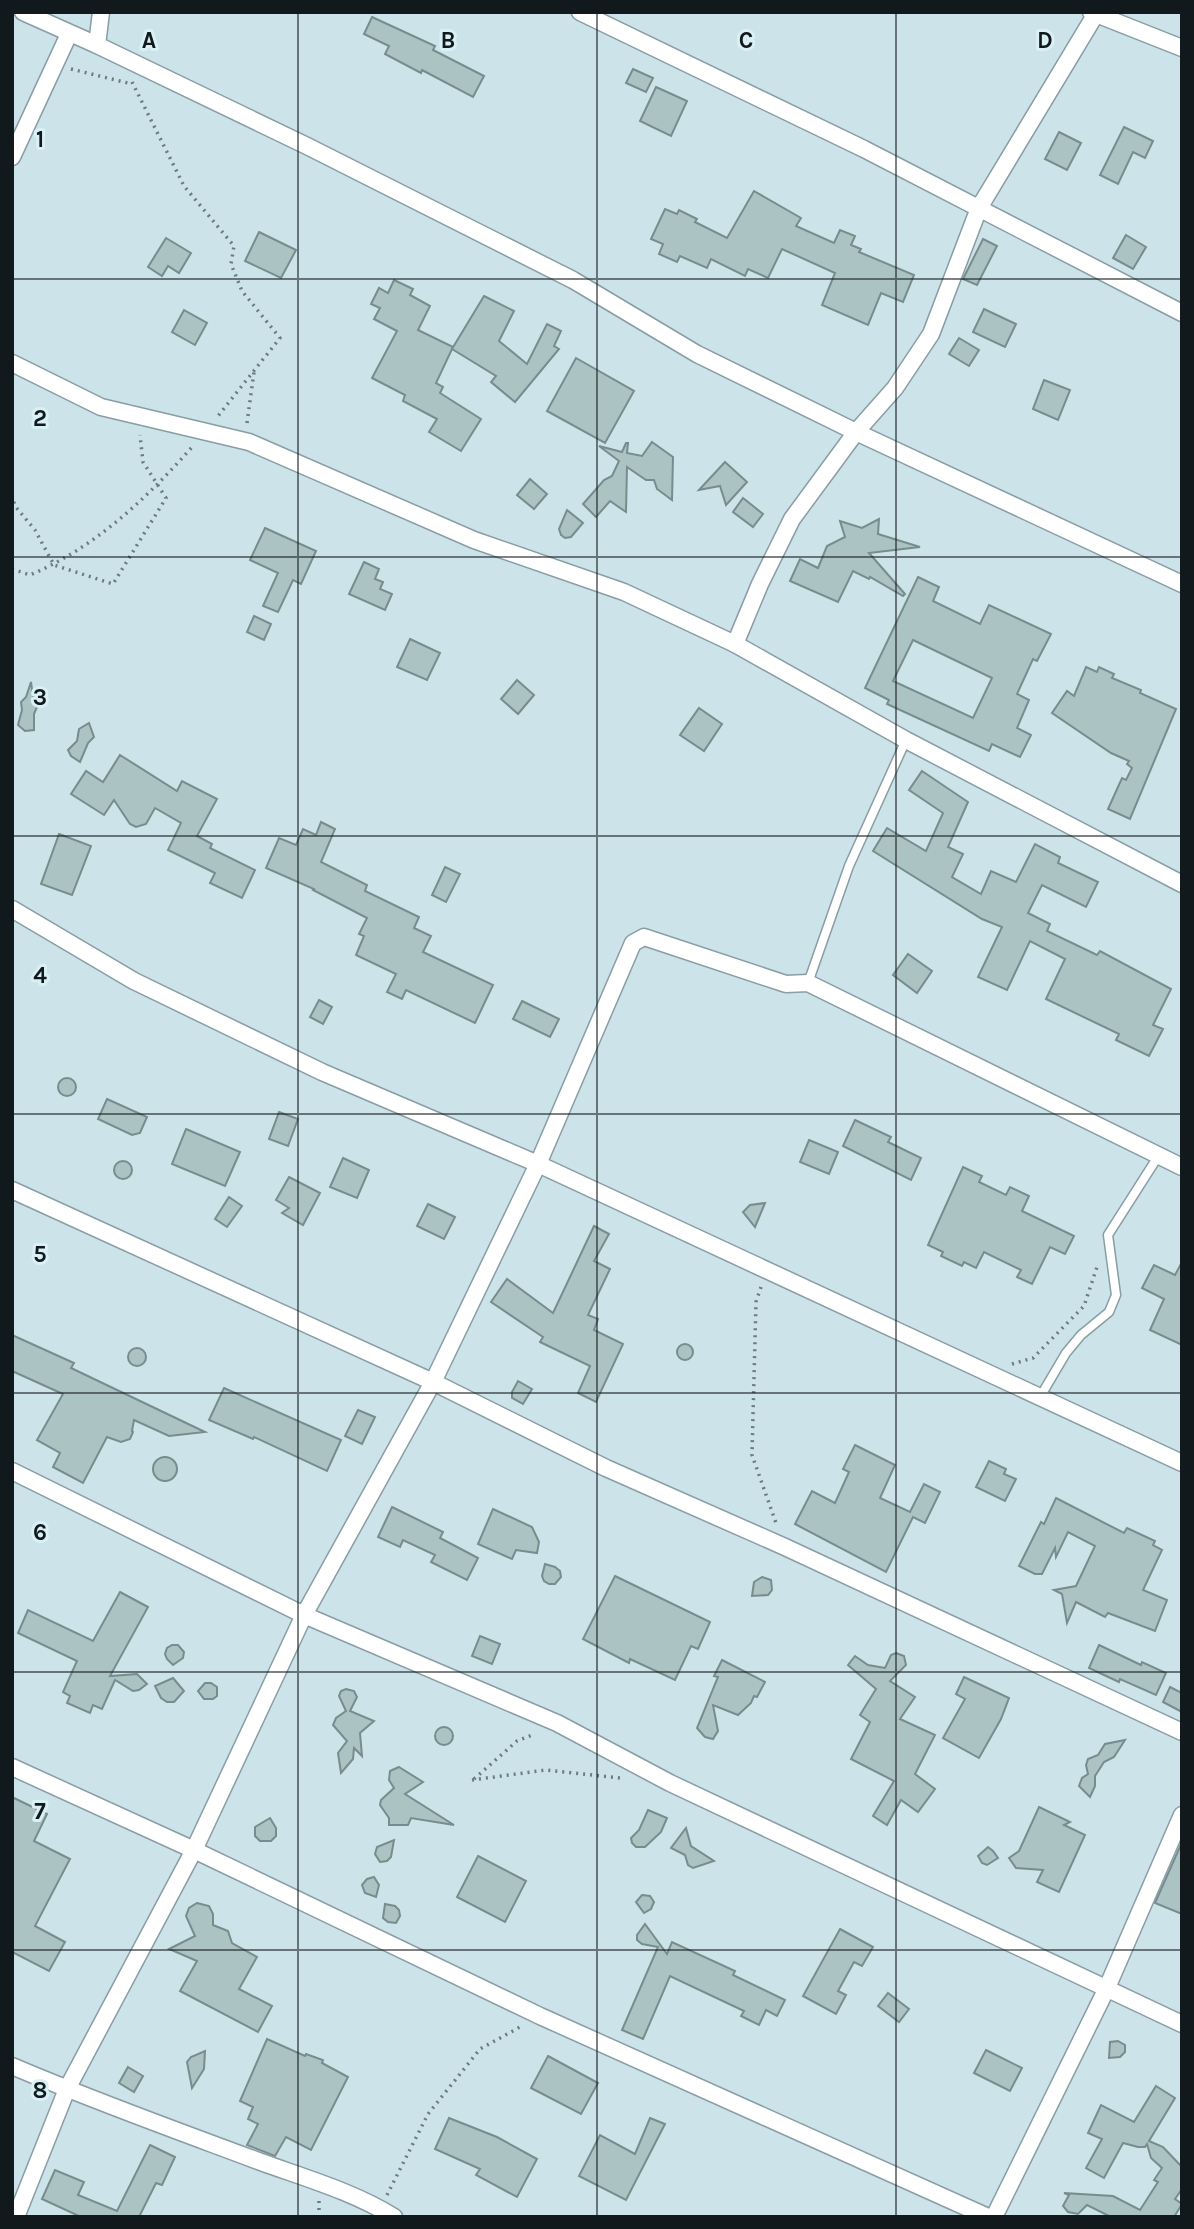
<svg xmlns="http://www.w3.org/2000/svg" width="1194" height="2229" font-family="Karla,sans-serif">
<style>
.building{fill:#acc3c3;stroke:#778d8d;stroke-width:2;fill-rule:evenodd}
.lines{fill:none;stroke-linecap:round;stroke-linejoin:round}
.lane-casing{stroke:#889da4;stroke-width:11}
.street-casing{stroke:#889da4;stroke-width:19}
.path{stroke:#6c7b80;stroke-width:3.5;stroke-dasharray:2 5;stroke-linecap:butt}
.lane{stroke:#fff;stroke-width:8}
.street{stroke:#fff;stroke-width:16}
.grid{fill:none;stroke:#12191c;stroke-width:2;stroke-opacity:0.55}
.grid-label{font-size:23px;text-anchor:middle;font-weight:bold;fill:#12191c;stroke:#daf0f7;stroke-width:6;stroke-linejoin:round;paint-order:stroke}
</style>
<rect width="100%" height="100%" fill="#cde3ea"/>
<!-- building -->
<g class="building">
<path d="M372,17L435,46L433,50L484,76L473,97L422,70L421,73L385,54L389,46L364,34Z"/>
<path d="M633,69L653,78L646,92L626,83Z"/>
<path d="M656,87L687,101L671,136L640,121Z"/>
<path d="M1124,127L1153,141L1145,158L1133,152L1118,184L1100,175Z"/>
<path d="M1059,132L1081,143L1067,170L1045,159Z"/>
<path d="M754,191L801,218L796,226L834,243L840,230L855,236L851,245L861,249L859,252L914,275L903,302L881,293L868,325L822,305L835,273L782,249L768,278L748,269L745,276L711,259L707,268L680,256L677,262L659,254L663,244L651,239L665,209L677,214L679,210L697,219L695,222L727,238Z"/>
<path d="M259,232L296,250L281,278L245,261Z"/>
<path d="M1126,235L1146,247L1133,269L1113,258Z"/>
<path d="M166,238L191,253L179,273L168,266L162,276L148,267Z"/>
<path d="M983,239L997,246L977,285L963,279Z"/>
<path d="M394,280L413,289L410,295L430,306L418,330L453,347L436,383L443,387L440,393L481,419L461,451L429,432L437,419L403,401L405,395L372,378L397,331L374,319L380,308L371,304L379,288L388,293Z"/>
<path d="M484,296L514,311L499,341L527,364L547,324L561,331L554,346L559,349L515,402L491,382L496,376L452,349Z"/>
<path d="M984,309L1016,324L1005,347L973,332Z"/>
<path d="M184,310L207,323L195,345L172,332Z"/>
<path d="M959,338L979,350L969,366L949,354Z"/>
<path d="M576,358L634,391L605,443L547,411Z"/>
<path d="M1044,380L1070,390L1058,420L1033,409Z"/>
<path d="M652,442L673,457L672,500L657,489L654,480H646L627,467L626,512L610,501L596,517L583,504L604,480L612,476L619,461L599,446L622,452L626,443H628L627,453L642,456Z"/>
<path d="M725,462L747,482L726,505L720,486L699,490Z"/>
<path d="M530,479L547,494L534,509L517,495Z"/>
<path d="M743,498L763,514L753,527L733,512Z"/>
<path d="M567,510L583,523L571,537L565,538L561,535L559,529Z"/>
<path d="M879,519L878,534L920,547L869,553L905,594L903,596L870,577L869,579L853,571L838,602L790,581L800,559L818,568L827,546L845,537L840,521L862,528Z"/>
<path d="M265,528L316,551L301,584L293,580L278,612L263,606L278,573L250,560Z"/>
<path d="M364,562L379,569L375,579L383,582L380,589L392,594L385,610L349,594Z"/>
<path d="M918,577L939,587L933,601L980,624L989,605L1051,634L1037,661L1033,659L1017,694L1029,700L1017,728L1031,735L1020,757L992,744L989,751L887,704L889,700L865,688ZM913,640L992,678L973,718L893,681Z"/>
<path d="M254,616L271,624L264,640L247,632Z"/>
<path d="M410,639L440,653L427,680L397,667Z"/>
<path d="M1086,667L1097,672L1099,667L1114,674L1112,678L1141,690L1140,693L1176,709L1130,819L1108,809L1122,778L1126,780L1132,768L1127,764L1129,761L1111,753L1052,713L1067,691L1074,696Z"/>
<path d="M517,680L534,695L518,714L501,699Z"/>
<path d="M31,682L33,697H37V707L34,714V730L25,731L18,725L22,710L21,702L26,697Z"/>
<path d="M699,708L722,724L704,751L680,735Z"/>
<path d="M89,723L94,737L88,743L80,762L71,756L68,750L77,741L79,729Z"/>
<path d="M120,755L177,791L182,781L217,799L197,836L212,844L210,848L255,870L242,898L210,883L215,873L168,850L181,823L155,808L146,824L136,827L130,824L114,800L104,815L71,794L86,771L103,782Z"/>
<path d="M922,771L968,802L948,847L963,854L952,877L981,894L991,871L1016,882L1035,844L1060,857L1058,863L1098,882L1086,907L1042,885L1028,913L1050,924L1047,931L1097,955L1100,951L1171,989L1153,1025L1163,1029L1149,1056L1116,1040L1119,1034L1046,999L1065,959L1030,941L1007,990L978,977L1002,927L982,919L873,851L887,828L926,851L943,813L909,790Z"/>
<path d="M321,822L335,829L321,862L367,885L365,891L419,917L414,928L431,936L423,952L493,985L475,1023L406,990L402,999L387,992L396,974L356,955L364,936L359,934L367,918L313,890L314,889L266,868L279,838L296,845L303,829L316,835Z"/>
<path d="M59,834L91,846L72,895L41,884Z"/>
<path d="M445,867L460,874L446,902L432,895Z"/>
<path d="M908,954L932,971L917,993L893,975Z"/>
<path d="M319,1000L332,1007L323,1024L310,1017Z"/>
<path d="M522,1001L559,1019L550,1037L513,1019Z"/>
<circle cx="67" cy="1087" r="9"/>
<path d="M107,1099L147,1117L140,1133L132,1135L98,1119Z"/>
<path d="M279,1112L298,1119L288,1146L269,1139Z"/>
<path d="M855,1120L891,1137L888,1142L921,1158L911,1180L843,1146Z"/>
<path d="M186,1129L240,1152L225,1186L172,1164Z"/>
<path d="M809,1140L838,1152L829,1174L800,1162Z"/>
<path d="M343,1158L369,1170L357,1198L330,1187Z"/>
<circle cx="123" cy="1170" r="9"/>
<path d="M963,1167L982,1176L979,1182L1006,1195L1010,1187L1029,1196L1022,1211L1074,1236L1065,1254L1050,1247L1032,1284L1017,1277L1021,1270L984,1252L976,1268L964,1262L962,1266L941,1256L943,1252L928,1245Z"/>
<path d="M289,1177L320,1193L303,1225L282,1213L289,1208L276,1200Z"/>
<path d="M229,1197L242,1206L227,1227L215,1219Z"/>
<path d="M765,1203L755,1227L743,1212L750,1205Z"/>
<path d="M428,1204L455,1217L444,1239L417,1226Z"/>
<path d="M594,1226L609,1234L594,1261L610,1269L588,1315L598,1319L594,1330L623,1344L596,1402L578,1393L590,1366L540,1342L543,1337L491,1302L507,1279L553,1313Z"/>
<path d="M1182,1262V1345L1150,1330L1164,1299L1142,1288L1154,1265L1175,1275Z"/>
<path d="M12,1335L74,1363L71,1368L205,1432L169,1436L134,1420L132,1431L133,1432L130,1439L121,1442L107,1437L83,1483L53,1467L60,1453L37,1440L63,1394L12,1371Z"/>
<circle cx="685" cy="1352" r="8"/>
<circle cx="137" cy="1357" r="9"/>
<path d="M518,1381L532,1389L523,1404L512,1398V1392Z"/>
<path d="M224,1388L341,1440L327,1471L254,1437L253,1439L209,1420Z"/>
<path d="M358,1410L375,1417L362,1444L345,1436Z"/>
<path d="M855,1445L895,1465L880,1498L910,1512L924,1484L940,1492L925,1523L913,1517L886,1572L795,1524L812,1491L835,1503L849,1472L843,1469Z"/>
<circle cx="165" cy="1469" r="12"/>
<path d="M989,1461L1006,1469L1004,1474L1016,1479L1005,1501L976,1487Z"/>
<path d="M1056,1498L1124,1533L1127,1528L1155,1541L1153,1545L1162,1550L1143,1590L1167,1600L1155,1631L1108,1613L1105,1617L1076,1602L1067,1623L1062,1594L1054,1590L1076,1586L1095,1546L1068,1532L1056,1557L1055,1548L1042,1574H1035L1019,1566L1041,1522L1044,1524Z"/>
<path d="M392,1507L443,1532L440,1538L478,1558L467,1580L431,1562L435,1555L403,1540L400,1547L378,1537Z"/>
<path d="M493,1509L532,1527L539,1542L537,1553L516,1550L512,1559L478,1544Z"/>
<path d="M545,1564L555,1567L560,1571L561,1577L555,1584H549L544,1581L542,1576Z"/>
<path d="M615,1576L710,1622L698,1649L691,1646L675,1680L630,1659L629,1663L583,1639Z"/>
<path d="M762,1577L771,1580L772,1590L768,1595L752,1596L754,1582Z"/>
<path d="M120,1592L148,1607L110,1676L137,1674L147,1684L139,1690L133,1691L115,1680L102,1709L93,1705L90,1713L67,1703L70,1696L63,1692L77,1661L18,1633L28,1610L93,1641Z"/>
<path d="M480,1636L500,1644L492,1664L472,1656Z"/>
<path d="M172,1645H178L184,1652L183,1658L173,1665L167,1659L165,1654L167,1648Z"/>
<path d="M1099,1645L1141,1665L1142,1662L1166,1673L1156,1695L1120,1679L1119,1682L1089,1668Z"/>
<path d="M896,1653L904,1656L906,1665L890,1681L915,1697L900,1719L935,1735L915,1774L935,1789L918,1812L901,1800L887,1825L873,1816L894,1781L851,1759L870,1722L860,1715L876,1689L848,1665L855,1656L868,1665L885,1668L891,1655Z"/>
<path d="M722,1660L765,1682L757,1697L754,1696L751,1703L738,1715L713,1705L718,1731L713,1739L705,1737L697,1728L718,1677L714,1676Z"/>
<path d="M964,1677L1009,1698L1001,1719L979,1758L943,1738L965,1699L956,1694Z"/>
<path d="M173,1678L184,1691L174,1702H167L161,1698L155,1686Z"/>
<path d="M205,1683H211L217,1687V1696L213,1699H204L198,1691Z"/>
<path d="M1170,1687L1182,1693V1712L1163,1702Z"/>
<path d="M346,1689L354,1691L357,1697L350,1711L374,1721L360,1733L362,1756L354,1748L353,1759L341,1773L338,1753L347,1741L333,1725L336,1718L346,1711L339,1696L341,1691Z"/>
<circle cx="444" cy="1736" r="9"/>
<path d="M1125,1740L1114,1757L1104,1762L1095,1776V1786L1090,1797L1079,1786L1082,1778L1088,1774L1086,1765L1088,1759L1098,1755L1105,1744Z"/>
<path d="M399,1767L423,1782L405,1794L454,1825L411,1818L408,1825H389V1818L380,1805L381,1800L394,1788L389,1780L390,1771Z"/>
<path d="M12,1797L47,1814L34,1841L70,1859L35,1926L65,1942L49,1971L12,1952Z"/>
<path d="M1039,1807L1070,1822L1064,1825L1085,1835L1059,1892L1037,1882L1043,1870L1016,1868L1009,1858L1019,1851Z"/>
<path d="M648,1810L667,1818L661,1832L645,1847H636L632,1843L631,1838L639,1830Z"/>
<path d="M270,1818L276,1828V1836L271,1841H260L255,1836V1827Z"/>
<path d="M686,1828L691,1846L714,1861L693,1868L688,1865L685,1855L671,1848Z"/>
<path d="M394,1840L391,1857L387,1861L380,1862L375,1854L377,1847Z"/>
<path d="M1182,1842V1914L1155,1903Z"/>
<path d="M988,1847L993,1851L998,1858L987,1865L982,1863L978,1856Z"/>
<path d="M478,1856L526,1881L505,1922L457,1897Z"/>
<path d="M374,1877L379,1885L376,1897L365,1893L362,1885L367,1879Z"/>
<path d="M642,1895L650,1896L654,1902L651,1909L644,1913L636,1902Z"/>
<path d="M197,1903L209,1906L213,1914V1925L228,1931L232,1943L257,1957L239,1989L272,2006L258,2032L180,1991L197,1961L169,1949L195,1936L186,1916L189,1908Z"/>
<path d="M385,1904L395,1906L399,1910L400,1916L396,1923L388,1922L383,1918Z"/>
<path d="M645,1924L667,1954L672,1942L735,1971L733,1975L785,2000L777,2016L766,2010L759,2025L741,2016L744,2011L670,1976L643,2039L622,2030L658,1947L642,1944L637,1940V1935Z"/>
<path d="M840,1929L873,1947L862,1966L854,1962L838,1991L846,1995L836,2014L803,1996Z"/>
<path d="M888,1993L909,2009L899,2022L878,2006Z"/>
<path d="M267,2039L305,2056L306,2054L323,2060L322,2063L348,2077L311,2150L286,2137L275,2156L247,2145L258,2124L248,2119L253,2107L240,2101Z"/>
<path d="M1118,2041L1125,2045V2052L1120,2057L1109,2058L1110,2042Z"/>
<path d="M986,2050L1022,2068L1010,2091L974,2073Z"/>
<path d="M205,2051L204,2069L192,2088L187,2062L191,2057Z"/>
<path d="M548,2056L598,2083L581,2114L531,2088Z"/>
<path d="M128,2067L143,2076L134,2092L119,2083Z"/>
<path d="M1156,2086L1175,2098L1149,2141L1163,2147L1182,2167V2189L1175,2199L1182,2204L1174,2217H1111L1087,2205L1078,2214L1068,2212L1063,2206L1069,2195L1064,2193L1113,2196L1140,2210L1158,2182L1154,2180L1162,2168L1151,2158L1147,2144L1145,2147H1138L1123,2143L1104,2178L1086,2168L1102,2139L1088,2133L1101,2105L1134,2122Z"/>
<path d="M449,2118L497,2137L537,2159L517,2197L476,2175L480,2169L435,2149Z"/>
<path d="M650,2118L665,2124L626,2200L579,2176L600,2135L635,2154Z"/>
<path d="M150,2145L175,2157L162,2185L156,2183L139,2217H81L42,2199L55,2170L84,2182L78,2195L117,2211Z"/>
</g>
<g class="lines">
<!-- lane casing -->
<g class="lane-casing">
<g id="lane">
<path d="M808,983L849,866L906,740"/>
<path d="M1040,1397L1066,1353L1081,1335L1109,1312L1116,1295L1108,1235L1159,1155"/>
</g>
</g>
<!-- street casing -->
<g class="street-casing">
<g id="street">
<path d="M23,12L97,45L307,146L573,280L697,354L856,432L1182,584"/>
<path d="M580,12L864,149L1182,313"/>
<path d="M1091,12L1182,48"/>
<path d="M97,45L101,12"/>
<path d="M12,157L69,34"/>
<path d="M12,363L101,407L249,442L474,540L624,592L735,644L906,740L1182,884"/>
<path d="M735,644L760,584L792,519L856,432L895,388L931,334L979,208L1097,12"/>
<path d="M12,909L134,981L322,1072L538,1164L1182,1463"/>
<path d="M12,1190L433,1382L606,1468L785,1547L1182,1732"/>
<path d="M12,1471L304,1615L557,1723L670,1783L1182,2024"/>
<path d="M12,1767L194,1850L540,2016L988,2217"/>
<path d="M12,2066C94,2101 178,2131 261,2162C305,2178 354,2192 394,2217"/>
<path d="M16,2217L67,2089L194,1850L304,1615L433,1382L538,1164L633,943L644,937L786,984L808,983L1182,1167"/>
<path d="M994,2217L1106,1990L1182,1815"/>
</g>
</g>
<!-- path -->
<g class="path">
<path d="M71,69L132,84"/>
<path d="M132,82L184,186L234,246L231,264L242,291L280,338L218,416"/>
<path d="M247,423L254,372"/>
<path d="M12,495L15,506L35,530L54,565L113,584L166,498L143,462L140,435"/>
<path d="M12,569L30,575C96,547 146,499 193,446"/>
<path d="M761,1287L756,1302L752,1455L776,1523"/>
<path d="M1012,1364L1033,1358L1084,1306L1097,1267"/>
<path d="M474,1779L517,1741L535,1734"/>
<path d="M472,1780L546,1770L620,1778"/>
<path d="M387,2195L428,2114L480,2049L520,2027"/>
<path d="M319,2201V2217"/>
</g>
<!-- lane -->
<use href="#lane" class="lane"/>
<!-- street -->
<use href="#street" class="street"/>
</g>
<!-- grid -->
<path class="grid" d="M298,12V2217M597,12V2217M896,12V2217M12,279H1182M12,557H1182M12,836H1182M12,1114H1182M12,1393H1182M12,1672H1182M12,1950H1182"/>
<g class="grid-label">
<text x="149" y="48">A</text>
<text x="448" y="48">B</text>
<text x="746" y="48">C</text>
<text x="1045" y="48">D</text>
<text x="40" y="147">1</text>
<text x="40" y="426">2</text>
<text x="40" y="705">3</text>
<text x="40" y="983">4</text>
<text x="40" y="1262">5</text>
<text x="40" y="1540">6</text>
<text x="40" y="1819">7</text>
<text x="40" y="2098">8</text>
</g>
<!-- border -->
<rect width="1194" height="2229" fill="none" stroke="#12191c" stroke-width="28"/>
</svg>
